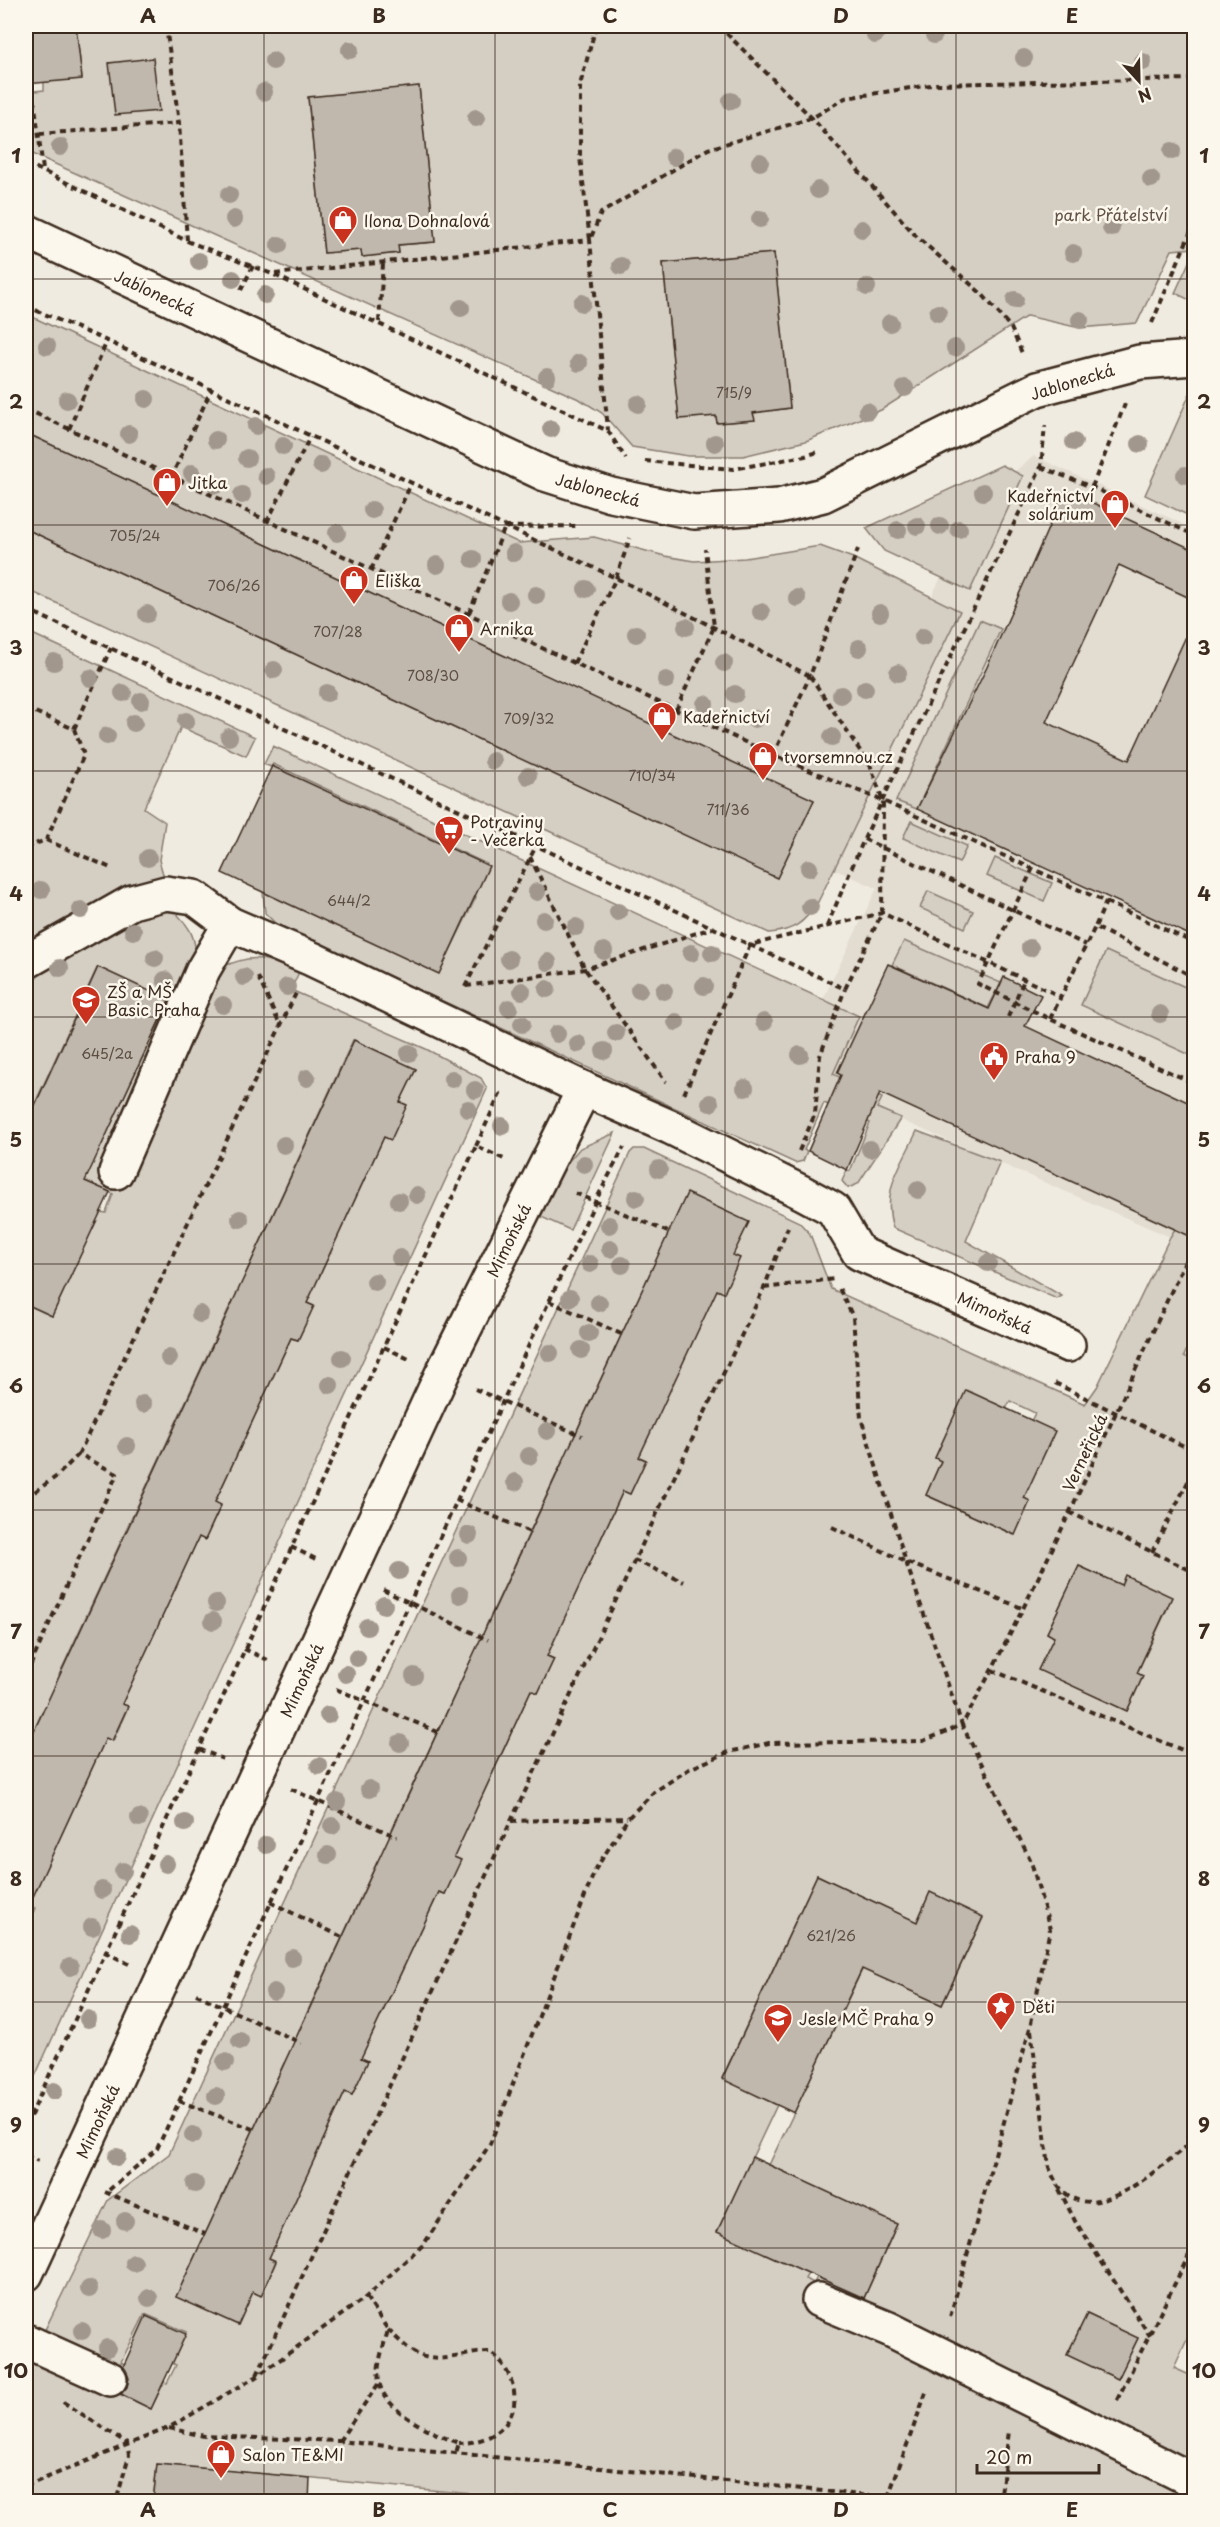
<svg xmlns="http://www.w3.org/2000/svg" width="1220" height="2527" font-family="'Playpen Sans',sans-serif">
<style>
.built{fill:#e2dcd1}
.green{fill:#d5cec3;stroke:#887c70;stroke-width:1.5;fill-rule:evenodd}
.building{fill:#c0b8ad;stroke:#3b2a1e;stroke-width:1.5}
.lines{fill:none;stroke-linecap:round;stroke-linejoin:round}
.minor-casing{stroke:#3b2a1e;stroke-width:38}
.path{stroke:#3b2a1e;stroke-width:4;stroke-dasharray:6 4.5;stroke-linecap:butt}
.minor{stroke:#fbf7ec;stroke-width:33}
.tree{fill:#a2978c}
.grid{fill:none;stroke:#3b2a1e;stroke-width:1.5;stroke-opacity:0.55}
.labels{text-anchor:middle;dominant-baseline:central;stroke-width:5;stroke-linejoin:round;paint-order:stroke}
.number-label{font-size:14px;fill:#5c4e42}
.park-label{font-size:16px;fill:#625347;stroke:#fbf7ec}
.poi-label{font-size:16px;fill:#3b2a1e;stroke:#fbf7ec;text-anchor:start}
.street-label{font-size:16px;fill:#3b2a1e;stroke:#fbf7ec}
.neatline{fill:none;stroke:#3b2a1e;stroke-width:2}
.grid-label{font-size:20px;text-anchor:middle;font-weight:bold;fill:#3b2a1e}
</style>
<rect width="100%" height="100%" fill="#f0ebe0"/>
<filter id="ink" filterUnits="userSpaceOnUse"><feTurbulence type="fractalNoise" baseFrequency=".0167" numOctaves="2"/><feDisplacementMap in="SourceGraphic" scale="12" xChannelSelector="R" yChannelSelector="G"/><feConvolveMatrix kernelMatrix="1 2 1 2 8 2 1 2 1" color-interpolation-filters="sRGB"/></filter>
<g filter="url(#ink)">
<!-- built -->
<path class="built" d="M1034,456L1194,529V1203L1170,1237L788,1071L877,888L810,859L849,765L979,500Z"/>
<!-- green -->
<g class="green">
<path d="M76,26H1194V248L1172,250L1137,323L1080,328L1027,316L881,410L806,441L743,456H688L632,447L602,413L581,400L26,151V92L44,90V82L82,78ZM419,86L435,242L398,245L399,253L362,257L361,250L324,253L308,98ZM774,253L790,408L753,413L754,420L717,423L716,416L679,419L663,263Z"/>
<path d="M1194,251V302L1175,293Z"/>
<path d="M26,314L519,543L594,537L665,556L694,561L745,558L820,546L853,558L960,611L818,902C804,923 794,931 769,933L26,589V529L777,878L814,800L26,433Z"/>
<path d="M1192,389L1194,390V518L1145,495Z"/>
<path d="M1002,465L1023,476L970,591L884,551L866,528Z"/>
<path d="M980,620L1001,629L917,809L896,801Z"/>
<path d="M26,631L255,737L246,756L181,727L144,808L165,822L159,860L167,888L180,908L178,915C190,928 194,935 196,953L220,968C254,952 266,958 299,972L291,990L426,1049L481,1078L487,1089L26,2096V1929L35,1908L29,1905L106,1738L113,1741L128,1707L122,1704L199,1537L205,1539L221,1506L215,1502L291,1338L298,1340L313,1306L307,1303L384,1137L391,1139L400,1102L416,1069L353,1040L245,1275L251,1278L236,1311L229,1308L59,1675L66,1679L44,1708L26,1748V1304L52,1316L100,1212L106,1213L113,1194L52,1166L102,1144L169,1001L97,968L31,1112L48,1120L32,1156L26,1153Z"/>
<path d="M273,746L859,1016L833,1074L882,1098L877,1108L901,1118L858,1184L848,1188L842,1181L847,1170L850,1171L870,1123L824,1103L804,1150L807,1151L803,1161L795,1163L277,925L265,913L263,892L439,973L476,897L473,895L487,864L273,764L271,767L264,764Z"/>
<path d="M911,821L967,846L959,863L903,838Z"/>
<path d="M995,858L1052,883L1044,901L987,876Z"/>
<path d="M928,891L973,911L965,928L920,908Z"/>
<path d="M904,941L1001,983L988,1008L892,965Z"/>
<path d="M1106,951L1194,991V1045L1190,1055L1081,1005Z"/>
<path d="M917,1131L1000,1162L966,1241L1062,1296L1057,1299L893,1228C881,1189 901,1166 917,1131Z"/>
<path d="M615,1133L570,1230L539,1216L562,1169L580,1148Z"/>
<path d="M634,1149H644L799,1222L810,1234L831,1289L1085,1404L1097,1387L1170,1237L1175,1229L1179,1231L1194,1199V1334L1184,1356L1194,1361V2324L1174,2368L1194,2377V2501L557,2502L157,2464L153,2501L26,2502V2373L34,2354L151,2409L164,2382L167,2383L176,2365L172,2363L186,2332L145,2314L121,2362L125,2364L120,2374L41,2338L108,2200L169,2154L630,1153ZM687,1194L748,1222L639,1457L646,1460L630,1494L623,1491L547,1656L554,1659L538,1693L531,1690L454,1857L460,1860L445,1894L439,1892L361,2058L368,2061L352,2095L345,2092L269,2258L276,2262L261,2295L253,2292L238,2325L176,2297L284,2063L290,2065L305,2033L299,2030L377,1862L383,1865L398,1833L392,1829L470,1662L492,1632L485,1628L562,1462L569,1464L584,1431L578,1428ZM967,1391L1006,1409L1010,1401L1035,1413L1031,1421L1024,1498L1030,1501L1014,1535L926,1495L941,1461L935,1458ZM1079,1566L1168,1607L1137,1673L1143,1676L1127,1711L1039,1670L1054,1637L1047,1633ZM817,1875L891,1910L909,1939L930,1893L983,1918L942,2005L890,1981L874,1945L769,2165L897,2224L864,2298L817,2277L814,2283L805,2279L808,2273L717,2232L777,2105L722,2078ZM1087,2314L1138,2338L1118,2379L1067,2355Z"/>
</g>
<!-- building -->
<g class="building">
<path d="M26,26H76L82,79L26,84Z"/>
<path d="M153,58L159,111L115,115L109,63Z"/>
<path d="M419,86L435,242L398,245L399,253L362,257L361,250L324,253L308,97Z"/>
<path d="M774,253L790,408L753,413L755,420L717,423L716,416L679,419L663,263Z"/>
<path d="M26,433L814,800L777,878L26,529Z"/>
<path d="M1065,490L1194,550V600L1119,565L1046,722L1129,760L1194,619V937L917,809L987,667Z"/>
<path d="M272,766L489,866L439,974L222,873Z"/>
<path d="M888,964L989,1009L1004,977L1041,995L1025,1026L1194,1105V1238L880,1093L847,1170L808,1151L841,1075L837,1073Z"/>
<path d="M98,967L169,1000L85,1181L110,1192L52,1316L26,1304V1125Z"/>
<path d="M354,1040L416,1069L400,1102L407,1105L391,1140L384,1137L307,1303L314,1306L298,1340L291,1338L215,1502L221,1505L205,1540L199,1537L122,1704L128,1706L112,1741L106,1738L26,1912V1748Z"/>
<path d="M687,1193L749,1222L733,1255L740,1258L724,1293L717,1290L639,1457L646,1460L630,1494L623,1491L547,1656L554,1659L538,1693L531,1690L454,1857L461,1860L445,1894L439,1892L361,2058L368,2061L352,2095L345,2092L269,2258L276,2261L261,2296L253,2292L238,2325L176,2297Z"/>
<path d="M966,1390L1055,1431L1024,1498L1030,1501L1015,1535L926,1495L941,1461L935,1458Z"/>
<path d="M1079,1566L1121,1585L1125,1575L1172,1597L1137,1673L1143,1676L1127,1711L1038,1670L1054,1637L1047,1633Z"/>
<path d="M817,1875L917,1922L930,1892L983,1917L942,2005L862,1969L794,2113L722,2079Z"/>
<path d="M752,2157L897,2224L864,2298L717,2232Z"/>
<path d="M1087,2314L1138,2338L1118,2379L1067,2355Z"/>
<path d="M146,2316L186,2334L151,2409L121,2394L127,2387L129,2378L123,2367Z"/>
<path d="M157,2464L310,2478L309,2502H153Z"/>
</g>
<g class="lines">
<!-- minor casing -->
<g class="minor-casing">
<g id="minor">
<path d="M26,231L545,474L611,495L694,512L779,506L823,495L1037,389L1140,362L1194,358"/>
<path d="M26,962L132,902L166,893L194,897L230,924L312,959L584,1089L670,1127L803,1193L833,1209L859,1253L1068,1345"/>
<path d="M116,1172L203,970L230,924"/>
<path d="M26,2274L442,1374L584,1089"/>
<path d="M819,2300L889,2329L1194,2481"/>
<path d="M26,2341L110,2379"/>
</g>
</g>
<!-- path -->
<g class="path">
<path d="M166,26L179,123"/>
<path d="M596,26L580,85V157L590,240L601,213L708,149L812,118L845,98L937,84L1194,79"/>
<path d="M719,26L812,118L916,236L983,295L1011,328L1022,353"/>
<path d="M26,99L34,98L43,170"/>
<path d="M39,134L179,123L187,240"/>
<path d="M26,163L187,241L272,274L608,431L626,459"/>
<path d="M275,274L590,240L608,430"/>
<path d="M241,290L253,266"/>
<path d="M26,306L107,341L616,578L810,676L858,549"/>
<path d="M379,322L383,264"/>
<path d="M1152,323L1194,224"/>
<path d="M26,409L773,755L883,801L1106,902L1095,927"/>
<path d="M69,429L107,341"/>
<path d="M645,461L733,469L805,456L821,451"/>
<path d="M1041,467L1092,487L1194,535"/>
<path d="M171,478L211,390"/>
<path d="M1092,487L1125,404"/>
<path d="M267,522L310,437"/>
<path d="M371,570L411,484"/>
<path d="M26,609L845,989L882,913L883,801L871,767L810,676"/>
<path d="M469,613L505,527L576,526"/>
<path d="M574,663L616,578L630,538"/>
<path d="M26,708L74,729L111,648"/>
<path d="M676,710L714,627L705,549"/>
<path d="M773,755L810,676"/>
<path d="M864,839L1086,945"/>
<path d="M46,840L84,755L74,729"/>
<path d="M26,847L46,840L113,869"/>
<path d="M530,857L585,969L666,1082"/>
<path d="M1033,868L978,984L1050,1019L1194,1083"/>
<path d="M1106,902L1194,943"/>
<path d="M827,926L864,839L1041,467L1045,426"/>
<path d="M258,977L280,1025"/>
<path d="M466,986L585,969L712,928"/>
<path d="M465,987L536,846"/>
<path d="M1008,1017L1024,980"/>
<path d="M1050,1019L1095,927L1194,977"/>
<path d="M684,1094L750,945L882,913L1062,997"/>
<path d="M476,1146L500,1094L498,1092"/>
<path d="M799,1151L815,1114L820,1056L845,989"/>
<path d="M575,1193L668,1232"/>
<path d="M764,1288L834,1279"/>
<path d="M549,1301L621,1334"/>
<path d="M384,1347L409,1359"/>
<path d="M1055,1383L1194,1451"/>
<path d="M475,1389L582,1436"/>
<path d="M26,1498L57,1476L79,1454"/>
<path d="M456,1500L530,1532"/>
<path d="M1069,1512L1194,1572"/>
<path d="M832,1527L906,1562L1022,1608"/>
<path d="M291,1547L316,1559"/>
<path d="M1152,1552L1194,1470"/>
<path d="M634,1560L684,1582"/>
<path d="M383,1590L488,1640"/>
<path d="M244,1649L268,1660"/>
<path d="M992,1670L1194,1755"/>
<path d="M26,1675L117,1474L79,1454L296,993"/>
<path d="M336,1689L438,1732"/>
<path d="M199,1749L223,1759"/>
<path d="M291,1789L397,1837"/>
<path d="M511,1821L627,1818"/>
<path d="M270,1902L342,1937"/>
<path d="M105,1952L129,1964"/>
<path d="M196,1994L301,2043"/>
<path d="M1031,2030L1049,2167C1078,2247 1158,2168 1194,2140"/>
<path d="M179,2101L253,2129"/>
<path d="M26,2126L476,1146L506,1160"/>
<path d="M26,2155L38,2161"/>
<path d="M1059,2189L1075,2221L1150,2336"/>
<path d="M109,2190L157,2149L595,1202L624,1147"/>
<path d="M105,2192L205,2234"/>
<path d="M366,2297L388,2330C384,2346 376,2364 379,2381C384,2412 434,2434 459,2443L456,2453"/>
<path d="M950,2317L1030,2028L1050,1929L1031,1861L962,1725C1048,1569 1119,1404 1194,1242"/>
<path d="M388,2330C397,2338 407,2349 417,2354C441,2366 466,2351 491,2352C532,2389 518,2442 459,2443"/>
<path d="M257,2375L511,1821L764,1288L788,1227"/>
<path d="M1117,2400L1194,2245"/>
<path d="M63,2402L127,2443L129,2455L116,2502"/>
<path d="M169,2428L204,2436L339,2441L928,2502"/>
<path d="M339,2441L379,2383"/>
<path d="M26,2486L168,2428L256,2377L366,2297L424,2244L490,2144L595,1870L628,1818L654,1792L689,1769L729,1752L769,1743L923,1741L962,1725L906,1562L861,1418L853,1317L838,1286"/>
<path d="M888,2497L927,2390"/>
<path d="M1000,2502L1009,2431"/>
</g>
<!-- minor -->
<use href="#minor" class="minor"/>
</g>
<!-- trees -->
<g class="tree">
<circle cx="875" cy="35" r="9"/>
<circle cx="934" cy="35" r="9"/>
<circle cx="350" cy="50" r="9"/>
<circle cx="1024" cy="58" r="9"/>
<circle cx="273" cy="61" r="9"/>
<circle cx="1143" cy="62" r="9"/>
<circle cx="264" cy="92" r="9"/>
<circle cx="731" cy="101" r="9"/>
<circle cx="476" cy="118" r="9"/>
<circle cx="60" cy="147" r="9"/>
<circle cx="1172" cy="151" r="9"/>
<circle cx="674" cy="157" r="9"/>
<circle cx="760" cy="162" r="9"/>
<circle cx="1151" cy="179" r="9"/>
<circle cx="818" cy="190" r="9"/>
<circle cx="229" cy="195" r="9"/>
<circle cx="234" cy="219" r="9"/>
<circle cx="760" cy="219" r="9"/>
<circle cx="1111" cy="228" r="9"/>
<circle cx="862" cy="229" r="9"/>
<circle cx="279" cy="245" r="9"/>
<circle cx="1073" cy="253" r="9"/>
<circle cx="199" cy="261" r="9"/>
<circle cx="621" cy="266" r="9"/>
<circle cx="233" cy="279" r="9"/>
<circle cx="867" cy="287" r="9"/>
<circle cx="265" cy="295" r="9"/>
<circle cx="1015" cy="300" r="9"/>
<circle cx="582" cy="303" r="9"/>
<circle cx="461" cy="308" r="9"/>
<circle cx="938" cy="313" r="9"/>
<circle cx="1080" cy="320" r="9"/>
<circle cx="890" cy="323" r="9"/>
<circle cx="47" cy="346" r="9"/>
<circle cx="955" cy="348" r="9"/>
<circle cx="579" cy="363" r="9"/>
<circle cx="547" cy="377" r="9"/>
<circle cx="905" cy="388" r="9"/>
<circle cx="146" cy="399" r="9"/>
<circle cx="67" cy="400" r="9"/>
<circle cx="638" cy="404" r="9"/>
<circle cx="867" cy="411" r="9"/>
<circle cx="256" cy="426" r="9"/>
<circle cx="551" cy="429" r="9"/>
<circle cx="129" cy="434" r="9"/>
<circle cx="216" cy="440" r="9"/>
<circle cx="1074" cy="442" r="9"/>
<circle cx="715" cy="443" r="9"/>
<circle cx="1140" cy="444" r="9"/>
<circle cx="283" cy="446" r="9"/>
<circle cx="247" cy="458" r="9"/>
<circle cx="321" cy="465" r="9"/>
<circle cx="192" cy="473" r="9"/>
<circle cx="1185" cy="475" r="9"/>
<circle cx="266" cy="476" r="9"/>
<circle cx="216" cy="485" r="9"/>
<circle cx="983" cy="492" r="9"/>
<circle cx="242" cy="495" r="9"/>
<circle cx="372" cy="510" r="9"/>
<circle cx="917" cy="526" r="9"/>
<circle cx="940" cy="526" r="9"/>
<circle cx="959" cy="529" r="9"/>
<circle cx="898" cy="530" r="9"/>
<circle cx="337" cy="533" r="9"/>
<circle cx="514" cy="553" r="9"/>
<circle cx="473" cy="559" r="9"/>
<circle cx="437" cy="565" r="9"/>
<circle cx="586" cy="589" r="9"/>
<circle cx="536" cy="595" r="9"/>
<circle cx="797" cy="598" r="9"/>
<circle cx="509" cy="601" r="9"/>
<circle cx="761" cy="612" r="9"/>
<circle cx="880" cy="613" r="9"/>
<circle cx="147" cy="614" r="9"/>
<circle cx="686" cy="627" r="9"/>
<circle cx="636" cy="634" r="9"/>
<circle cx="923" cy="637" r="9"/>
<circle cx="859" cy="648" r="9"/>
<circle cx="54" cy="662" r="9"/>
<circle cx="724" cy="663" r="9"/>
<circle cx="274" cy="670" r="9"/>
<circle cx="898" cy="673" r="9"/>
<circle cx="90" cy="678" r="9"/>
<circle cx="666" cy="680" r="9"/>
<circle cx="865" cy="689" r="9"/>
<circle cx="123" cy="693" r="9"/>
<circle cx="327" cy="693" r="9"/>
<circle cx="735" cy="694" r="9"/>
<circle cx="841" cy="695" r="9"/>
<circle cx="141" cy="701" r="9"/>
<circle cx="705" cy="704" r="9"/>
<circle cx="755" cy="719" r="9"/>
<circle cx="186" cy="721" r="9"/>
<circle cx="134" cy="723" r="9"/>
<circle cx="107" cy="736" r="9"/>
<circle cx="229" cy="737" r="9"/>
<circle cx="832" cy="737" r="9"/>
<circle cx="493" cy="761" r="9"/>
<circle cx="528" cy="776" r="9"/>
<circle cx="148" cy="858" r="9"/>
<circle cx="809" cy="868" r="9"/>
<circle cx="41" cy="890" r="9"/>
<circle cx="537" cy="892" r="9"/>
<circle cx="810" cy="907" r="9"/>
<circle cx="81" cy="910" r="9"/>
<circle cx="618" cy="912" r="9"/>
<circle cx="544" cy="920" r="9"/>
<circle cx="576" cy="927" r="9"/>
<circle cx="133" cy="931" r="9"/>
<circle cx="1030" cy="948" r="9"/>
<circle cx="604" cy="951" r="9"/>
<circle cx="691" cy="953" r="9"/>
<circle cx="712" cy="953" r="9"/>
<circle cx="155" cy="958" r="9"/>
<circle cx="509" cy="959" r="9"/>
<circle cx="548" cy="962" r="9"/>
<circle cx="60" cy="968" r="9"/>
<circle cx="244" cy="977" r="9"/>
<circle cx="165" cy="980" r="9"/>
<circle cx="704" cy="986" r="9"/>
<circle cx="287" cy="987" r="9"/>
<circle cx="547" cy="989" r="9"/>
<circle cx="639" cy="990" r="9"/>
<circle cx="522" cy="991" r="9"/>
<circle cx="664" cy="991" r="9"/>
<circle cx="223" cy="1005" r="9"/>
<circle cx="509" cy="1008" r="9"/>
<circle cx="1160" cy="1014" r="9"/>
<circle cx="676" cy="1022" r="9"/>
<circle cx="764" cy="1022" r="9"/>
<circle cx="522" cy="1024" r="9"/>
<circle cx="616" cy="1033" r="9"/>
<circle cx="557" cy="1034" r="9"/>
<circle cx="578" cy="1044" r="9"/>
<circle cx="604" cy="1051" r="9"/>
<circle cx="409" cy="1053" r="9"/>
<circle cx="800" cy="1055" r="9"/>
<circle cx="307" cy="1078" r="9"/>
<circle cx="452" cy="1079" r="9"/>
<circle cx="745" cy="1088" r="9"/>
<circle cx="475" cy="1090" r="9"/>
<circle cx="710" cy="1103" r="9"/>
<circle cx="468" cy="1109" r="9"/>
<circle cx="502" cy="1126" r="9"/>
<circle cx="284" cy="1145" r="9"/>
<circle cx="870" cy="1149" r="9"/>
<circle cx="584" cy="1164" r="9"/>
<circle cx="659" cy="1169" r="9"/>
<circle cx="918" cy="1190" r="9"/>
<circle cx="417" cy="1195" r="9"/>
<circle cx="636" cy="1198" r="9"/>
<circle cx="399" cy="1201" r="9"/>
<circle cx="240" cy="1219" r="9"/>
<circle cx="609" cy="1225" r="9"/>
<circle cx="610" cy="1249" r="9"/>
<circle cx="400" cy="1258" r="9"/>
<circle cx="988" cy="1263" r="9"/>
<circle cx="590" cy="1264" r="9"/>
<circle cx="622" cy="1265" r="9"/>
<circle cx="375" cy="1282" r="9"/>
<circle cx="570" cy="1298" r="9"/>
<circle cx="599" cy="1303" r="9"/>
<circle cx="200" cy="1314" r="9"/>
<circle cx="589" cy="1333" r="9"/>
<circle cx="581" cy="1350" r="9"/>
<circle cx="550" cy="1353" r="9"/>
<circle cx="169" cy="1358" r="9"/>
<circle cx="342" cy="1358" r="9"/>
<circle cx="330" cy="1385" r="9"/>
<circle cx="143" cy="1404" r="9"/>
<circle cx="547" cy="1431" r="9"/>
<circle cx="127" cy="1446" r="9"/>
<circle cx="529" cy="1456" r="9"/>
<circle cx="515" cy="1482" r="9"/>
<circle cx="469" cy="1535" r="9"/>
<circle cx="458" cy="1558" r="9"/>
<circle cx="399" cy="1571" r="9"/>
<circle cx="460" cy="1595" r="9"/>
<circle cx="216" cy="1603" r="9"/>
<circle cx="384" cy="1605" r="9"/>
<circle cx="213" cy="1621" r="9"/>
<circle cx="367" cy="1627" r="9"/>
<circle cx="357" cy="1658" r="9"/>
<circle cx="346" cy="1674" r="9"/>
<circle cx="414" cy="1676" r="9"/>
<circle cx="328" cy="1715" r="9"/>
<circle cx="400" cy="1743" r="9"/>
<circle cx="319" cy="1766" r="9"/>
<circle cx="369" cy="1789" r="9"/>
<circle cx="337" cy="1802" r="9"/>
<circle cx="139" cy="1818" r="9"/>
<circle cx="185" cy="1823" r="9"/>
<circle cx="332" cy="1826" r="9"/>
<circle cx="266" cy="1845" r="9"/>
<circle cx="328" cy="1855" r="9"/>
<circle cx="166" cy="1864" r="9"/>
<circle cx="123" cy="1871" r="9"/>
<circle cx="102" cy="1890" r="9"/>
<circle cx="92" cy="1927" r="9"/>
<circle cx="130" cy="1934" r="9"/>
<circle cx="292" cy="1958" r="9"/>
<circle cx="70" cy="1967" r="9"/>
<circle cx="274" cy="1992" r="9"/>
<circle cx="88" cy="2019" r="9"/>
<circle cx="240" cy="2041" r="9"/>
<circle cx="225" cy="2062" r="9"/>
<circle cx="54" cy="2091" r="9"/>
<circle cx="216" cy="2096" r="9"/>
<circle cx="193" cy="2135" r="9"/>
<circle cx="117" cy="2157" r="9"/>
<circle cx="195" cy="2184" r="9"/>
<circle cx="125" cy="2221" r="9"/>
<circle cx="102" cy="2230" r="9"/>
<circle cx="134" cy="2263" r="9"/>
<circle cx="89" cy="2289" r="9"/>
<circle cx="149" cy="2298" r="9"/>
<circle cx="82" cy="2331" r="9"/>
<circle cx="107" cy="2348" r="9"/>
</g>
</g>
<!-- grid -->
<path class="grid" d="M264,26V2502M495,26V2502M725,26V2502M956,26V2502M26,279H1194M26,525H1194M26,771H1194M26,1017H1194M26,1264H1194M26,1510H1194M26,1756H1194M26,2002H1194M26,2248H1194"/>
<!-- icons -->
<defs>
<g id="shop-pin" transform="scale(1.5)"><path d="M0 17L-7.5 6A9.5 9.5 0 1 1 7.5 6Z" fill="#c8321e" stroke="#fbf7ec"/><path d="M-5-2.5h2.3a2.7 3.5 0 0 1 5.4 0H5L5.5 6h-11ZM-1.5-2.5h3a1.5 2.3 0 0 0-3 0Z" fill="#fff"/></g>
<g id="supermarket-pin" transform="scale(1.5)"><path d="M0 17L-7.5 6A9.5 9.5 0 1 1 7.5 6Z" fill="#c8321e" stroke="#fbf7ec"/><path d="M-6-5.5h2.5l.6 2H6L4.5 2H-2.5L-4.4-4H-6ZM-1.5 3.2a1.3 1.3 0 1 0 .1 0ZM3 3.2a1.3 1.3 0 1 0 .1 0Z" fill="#fff"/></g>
<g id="school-pin" transform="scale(1.5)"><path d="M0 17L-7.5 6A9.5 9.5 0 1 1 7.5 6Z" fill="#c8321e" stroke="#fbf7ec"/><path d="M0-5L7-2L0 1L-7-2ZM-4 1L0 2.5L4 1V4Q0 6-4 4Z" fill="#fff"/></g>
<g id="civic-pin" transform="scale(1.5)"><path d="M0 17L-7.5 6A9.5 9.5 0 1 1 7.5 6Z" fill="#c8321e" stroke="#fbf7ec"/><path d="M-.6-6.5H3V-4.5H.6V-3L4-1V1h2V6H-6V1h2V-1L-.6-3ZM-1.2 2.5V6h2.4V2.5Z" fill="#fff"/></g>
<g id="sight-pin" transform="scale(1.5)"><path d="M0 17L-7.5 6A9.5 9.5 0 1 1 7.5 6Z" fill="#c8321e" stroke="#fbf7ec"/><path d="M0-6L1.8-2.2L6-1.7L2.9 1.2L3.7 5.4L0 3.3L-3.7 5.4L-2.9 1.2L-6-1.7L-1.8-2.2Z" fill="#fff"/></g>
</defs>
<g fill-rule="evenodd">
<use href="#shop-pin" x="343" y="220"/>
<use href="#shop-pin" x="167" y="482"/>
<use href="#shop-pin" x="1115" y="504"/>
<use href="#shop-pin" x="354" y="580"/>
<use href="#shop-pin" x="459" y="628"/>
<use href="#shop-pin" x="662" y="716"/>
<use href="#shop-pin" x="763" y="756"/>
<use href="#supermarket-pin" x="449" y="830"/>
<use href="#school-pin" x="86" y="1000"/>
<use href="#civic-pin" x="994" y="1056"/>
<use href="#sight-pin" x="1001" y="2006"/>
<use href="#school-pin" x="778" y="2018"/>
<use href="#shop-pin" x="221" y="2454"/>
</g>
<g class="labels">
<!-- number labels -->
<g class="number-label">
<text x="734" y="392">715/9</text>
<text x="135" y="535">705/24</text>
<text x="234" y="585">706/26</text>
<text x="338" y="631">707/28</text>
<text x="433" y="675">708/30</text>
<text x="529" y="718">709/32</text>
<text x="652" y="775">710/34</text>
<text x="728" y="809">711/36</text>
<text x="349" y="900">644/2</text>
<text x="107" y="1053">645/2a</text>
<text x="831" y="1935">621/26</text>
</g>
<!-- park labels -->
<g class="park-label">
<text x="1111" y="214">park Přátelství</text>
</g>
<!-- poi labels -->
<g class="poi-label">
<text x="364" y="220">Ilona Dohnalová</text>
<text x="188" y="482">Jitka</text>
<text x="1094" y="495" text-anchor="end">Kadeřnictví<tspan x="1094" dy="18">solárium</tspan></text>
<text x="375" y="580">Eliška</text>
<text x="480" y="628">Arnika</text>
<text x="683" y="716">Kadeřnictví</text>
<text x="784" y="756">tvorsemnou.cz</text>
<text x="470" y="821">Potraviny<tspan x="470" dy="18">- Večerka</tspan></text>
<text x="107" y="991">ZŠ a MŠ<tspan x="107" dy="18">Basic Praha</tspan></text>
<text x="1015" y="1056">Praha 9</text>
<text x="1022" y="2006">Děti</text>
<text x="799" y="2018">Jesle MČ Praha 9</text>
<text x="242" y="2454">Salon TE&amp;MI</text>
</g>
<!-- street labels -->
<g class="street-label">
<text transform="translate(155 292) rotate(25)">Jablonecká</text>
<text transform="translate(1072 381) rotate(-17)">Jablonecká</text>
<text transform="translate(598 489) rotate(15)">Jablonecká</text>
<text transform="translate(508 1240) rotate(-64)">Mimoňská</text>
<text transform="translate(995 1312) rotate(24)">Mimoňská</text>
<text transform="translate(1084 1452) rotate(-65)">Verneřická</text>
<text transform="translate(301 1680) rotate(-65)">Mimoňská</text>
<text transform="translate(97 2121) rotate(-65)">Mimoňská</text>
</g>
</g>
<!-- margin -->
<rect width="1220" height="2527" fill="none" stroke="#fbf7ec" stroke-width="66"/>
<!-- north arrow -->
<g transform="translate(1139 81) rotate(158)" stroke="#fbf7ec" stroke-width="4.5" paint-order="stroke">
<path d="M0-4.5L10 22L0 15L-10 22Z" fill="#3b2a1e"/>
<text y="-9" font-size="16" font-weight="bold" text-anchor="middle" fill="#3b2a1e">N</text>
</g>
<!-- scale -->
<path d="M977 2464v9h122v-9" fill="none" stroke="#3b2a1e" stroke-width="3"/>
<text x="986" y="2464" font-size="18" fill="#3b2a1e" stroke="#fbf7ec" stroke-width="4.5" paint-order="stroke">20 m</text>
<rect x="33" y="33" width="1154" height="2461" class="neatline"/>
<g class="grid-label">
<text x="148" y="23">A</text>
<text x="379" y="23">B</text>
<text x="610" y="23">C</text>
<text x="841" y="23">D</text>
<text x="1072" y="23">E</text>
<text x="16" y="163">1</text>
<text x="1204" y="163">1</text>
<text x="16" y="409">2</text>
<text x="1204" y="409">2</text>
<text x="16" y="655">3</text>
<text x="1204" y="655">3</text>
<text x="16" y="901">4</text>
<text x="1204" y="901">4</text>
<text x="16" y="1147">5</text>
<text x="1204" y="1147">5</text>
<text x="16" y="1393">6</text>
<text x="1204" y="1393">6</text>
<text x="16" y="1639">7</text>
<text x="1204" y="1639">7</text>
<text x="16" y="1886">8</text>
<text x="1204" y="1886">8</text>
<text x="16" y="2132">9</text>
<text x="1204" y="2132">9</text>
<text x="16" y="2378">10</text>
<text x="1204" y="2378">10</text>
<text x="148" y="2517">A</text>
<text x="379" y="2517">B</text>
<text x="610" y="2517">C</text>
<text x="841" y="2517">D</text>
<text x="1072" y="2517">E</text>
</g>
</svg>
